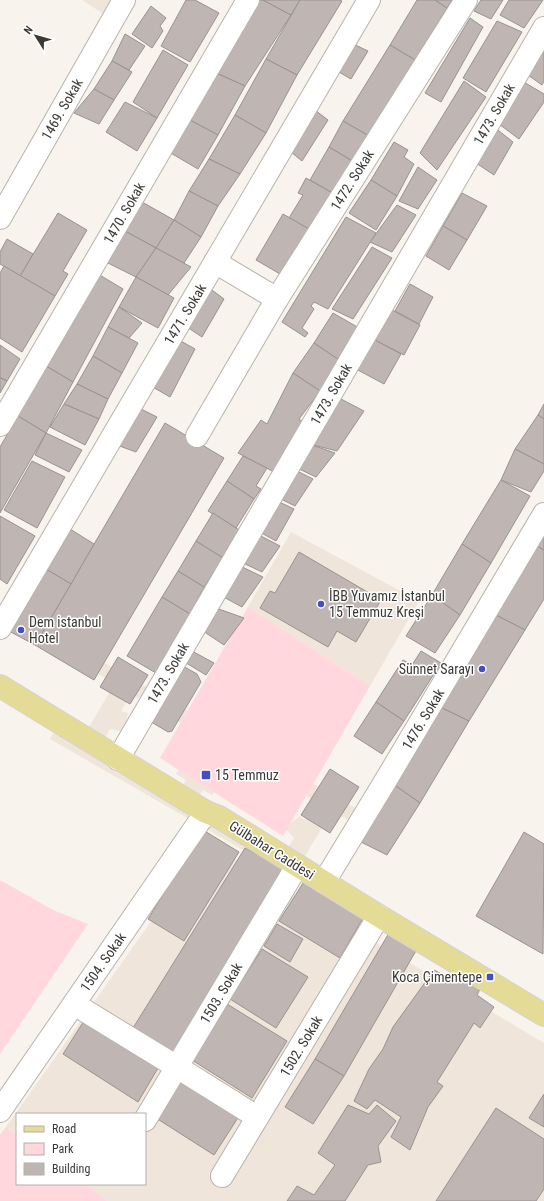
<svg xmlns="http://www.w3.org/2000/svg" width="544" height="1201" font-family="'Roboto Condensed',sans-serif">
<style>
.built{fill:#f0e5da;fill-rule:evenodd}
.green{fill:#ffd7dd}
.building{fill:#bfb6b4;stroke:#9a928f}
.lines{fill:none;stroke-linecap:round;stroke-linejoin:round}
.minor-casing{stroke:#b8b3ad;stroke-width:24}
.major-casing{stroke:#d4d3d3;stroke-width:24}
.minor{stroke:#fff;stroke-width:22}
.major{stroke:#e4dc96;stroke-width:22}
.poi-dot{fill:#444fc4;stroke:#fff;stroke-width:1.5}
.labels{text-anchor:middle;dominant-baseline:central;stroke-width:3;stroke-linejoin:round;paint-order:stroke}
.street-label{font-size:14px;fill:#3b3936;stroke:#fff}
.poi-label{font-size:14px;fill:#3b3936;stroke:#fff;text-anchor:start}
</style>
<rect width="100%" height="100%" fill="#f8f3ec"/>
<!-- built -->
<g class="built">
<path d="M82,0H114L105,15Z"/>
<path d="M291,532L419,601L370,686L248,607Z"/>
<path d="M98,659L357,809L350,821L332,811L299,866L311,889L50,739L58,726L82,739L115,683L91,670ZM131,694L209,739L187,756L176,774L186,780L177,795L99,749L110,729L124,732L128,713L121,711ZM226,749L315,801L304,820L300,816L285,828L294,838L283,856L194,804L203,790L212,795L222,779Z"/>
<path d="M207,842L544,1043V1201H108L85,1184H145V1114H17V1135L6,1127Z"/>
</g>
<!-- green -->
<g class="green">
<path d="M248,607L370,686L283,836L160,758Z"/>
<path d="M0,880L53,910L88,924L0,1054Z"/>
<path d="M6,1127L17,1135V1184H85L108,1201H0V1135Z"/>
</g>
<!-- building -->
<g class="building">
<path d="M186,0H195L219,13L190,62L161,46Z"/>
<path d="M257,0H263L291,15L245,86L214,72Z"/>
<path d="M263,0H300L291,15Z"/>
<path d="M300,0H339L342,1L297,75L266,59Z"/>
<path d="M417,0H435L447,8L415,60L390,45Z"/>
<path d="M435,0H452L447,8Z"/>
<path d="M481,0H503L491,19L474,11Z"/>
<path d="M509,0H543L524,28L500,15Z"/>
<path d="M151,6L166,18L160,26L163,31L152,48L132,34Z"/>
<path d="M470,18L483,27L441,102L425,93Z"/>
<path d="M497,21L522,32L486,92L463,78Z"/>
<path d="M125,34L145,46L129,70L112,61Z"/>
<path d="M349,42L368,51L351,79L332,68Z"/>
<path d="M390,45L415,60L369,136L343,121Z"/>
<path d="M544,49V81L542,85L528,75Z"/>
<path d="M163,50L188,65L157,118L133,102Z"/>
<path d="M266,59L297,75L266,133L235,115Z"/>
<path d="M112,61L132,72L114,100L94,89Z"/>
<path d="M214,72L245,86L218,135L188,119Z"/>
<path d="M464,81L486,97L437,170L420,153Z"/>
<path d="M522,81L544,94V102L519,139L495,121Z"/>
<path d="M94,89L114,100L99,124L74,113Z"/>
<path d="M125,102L157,118L137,151L106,132Z"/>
<path d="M311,107L328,120L302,161L286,148Z"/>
<path d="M235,115L266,133L240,174L209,159Z"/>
<path d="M188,119L218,135L198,169L169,152Z"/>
<path d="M343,121L369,136L354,162L329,147Z"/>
<path d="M494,127L513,142L494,175L473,161Z"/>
<path d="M394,142L408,150L404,157L414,164L397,196L371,180Z"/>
<path d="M329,147L354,162L336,195L310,180Z"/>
<path d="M209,159L240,174L218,206L189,191Z"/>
<path d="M418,167L437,180L418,209L399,201Z"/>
<path d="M306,178L336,195L314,232L289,218L303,195L298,193Z"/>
<path d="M371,180L397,196L376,230L349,213Z"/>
<path d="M189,191L218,206L201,237L174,220Z"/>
<path d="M462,193L487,206L467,240L443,226Z"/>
<path d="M142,202L174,220L156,248L125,231Z"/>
<path d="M397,205L416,215L392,252L370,242Z"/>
<path d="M58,213L87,230L63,271L68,274L55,296L20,276Z"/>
<path d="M283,214L314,232L287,278L256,260Z"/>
<path d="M346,217L376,233L328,309L314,302L311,306L314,309L302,328L308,333L305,337L282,322Z"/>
<path d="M174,220L201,237L184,263L156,248Z"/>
<path d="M443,226L467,240L449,270L426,256Z"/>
<path d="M125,231L156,248L136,277L106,262Z"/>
<path d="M7,239L33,254L20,276L0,264V252Z"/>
<path d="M372,247L392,258L353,319L332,309Z"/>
<path d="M156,248L191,267L168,295L136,277Z"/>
<path d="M4,266L55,296L22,352L0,338V273Z"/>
<path d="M98,274L123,289L73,382L46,366Z"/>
<path d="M136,277L174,298L158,328L119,307Z"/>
<path d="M410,284L433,297L419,324L395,311Z"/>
<path d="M209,288L224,299L202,337L187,327Z"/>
<path d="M119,307L142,323L129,338L108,327Z"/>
<path d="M392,310L420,325L404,355L375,340Z"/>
<path d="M333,313L359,328L342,362L314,343Z"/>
<path d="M108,327L138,343L122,373L93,356Z"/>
<path d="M373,339L401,354L384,384L356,369Z"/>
<path d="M179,340L195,349L170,397L151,386Z"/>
<path d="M314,343L342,362L320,391L293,373Z"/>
<path d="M0,345L20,359L7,381L0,377Z"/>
<path d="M93,356L122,373L108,399L77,384Z"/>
<path d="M46,366L73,382L46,433L18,416Z"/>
<path d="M293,373L320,391L299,419L305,424L274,472L238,453L261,420L267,424Z"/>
<path d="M0,378L7,381L0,393Z"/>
<path d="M77,384L108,399L99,419L64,404Z"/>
<path d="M339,398L364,411L337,451L309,444Z"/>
<path d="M64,404L99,419L85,445L50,427Z"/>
<path d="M544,404V419L538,415Z"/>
<path d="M137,407L157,417L136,452L114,444Z"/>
<path d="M538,415L544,419V464L515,449Z"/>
<path d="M18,416L46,433L0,513V447Z"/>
<path d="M165,423L224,458L94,680L35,645Z"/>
<path d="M46,433L82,450L69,472L35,455Z"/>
<path d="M309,444L335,453L316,477L293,466Z"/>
<path d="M515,449L544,464V471L531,492L501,480Z"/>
<path d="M243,456L267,468L256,486L261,489L254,499L227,481Z"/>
<path d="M32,461L65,477L37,528L4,510Z"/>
<path d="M293,469L313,479L295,506L275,496Z"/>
<path d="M501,480L530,496L491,563L462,544Z"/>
<path d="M227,481L254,499L236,528L208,511Z"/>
<path d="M273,499L294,509L276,541L256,530Z"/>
<path d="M213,513L239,530L223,558L196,541Z"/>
<path d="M0,516L35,536L7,584L0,579Z"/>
<path d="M70,529L94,544L71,584L46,569Z"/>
<path d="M544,533V550L537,546Z"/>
<path d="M257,534L280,546L262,572L239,561Z"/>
<path d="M196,541L223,558L204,587L178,571Z"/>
<path d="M462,544L491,563L460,615L432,595Z"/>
<path d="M537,546L544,550V599L525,630L494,614Z"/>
<path d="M299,552L381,600L356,642L337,631L328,647L260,608L270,591L275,593Z"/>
<path d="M238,565L263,577L242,607L218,594Z"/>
<path d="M46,569L71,584L35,645L9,631Z"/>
<path d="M178,571L204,587L190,614L162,597Z"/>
<path d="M432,595L460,615L435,653L406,636Z"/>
<path d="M162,597L190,614L156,673L127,656Z"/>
<path d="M216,608L244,618L224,645L200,629Z"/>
<path d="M494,614L525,630L469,721L440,707Z"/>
<path d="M190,650L214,663L206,675L183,661Z"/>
<path d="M421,651L441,663L404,721L376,702L403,660L412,665Z"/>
<path d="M118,657L148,675L130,704L100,687Z"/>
<path d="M181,665L197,674L201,682L172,731L168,732L148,720Z"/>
<path d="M376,702L404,721L382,754L354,736Z"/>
<path d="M440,707L469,721L420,803L393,784Z"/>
<path d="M330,769L359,787L330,833L301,815Z"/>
<path d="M393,784L420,803L387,855L357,840Z"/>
<path d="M203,830L239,852L184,941L148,919Z"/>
<path d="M524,832L544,844L543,954L476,916Z"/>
<path d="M245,848L284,867L173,1053L133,1028Z"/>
<path d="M305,880L364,916L340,958L279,921Z"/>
<path d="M277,924L303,939L290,962L264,946Z"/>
<path d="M389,933L417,949L344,1076L315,1059Z"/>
<path d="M262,949L308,977L276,1028L230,999Z"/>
<path d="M434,970L453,980L457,975L480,989L477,995L494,1007L480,1028L474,1023L437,1082L443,1086L428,1107L410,1150L391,1137L401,1117L375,1100L367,1109L354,1101L369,1069L383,1049L393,1027Z"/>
<path d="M227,1004L287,1041L252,1098L192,1060Z"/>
<path d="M87,1016L161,1063L138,1102L63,1054Z"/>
<path d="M315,1059L344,1076L313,1124L285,1107Z"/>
<path d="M181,1076L241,1113L214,1155L156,1118Z"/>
<path d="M544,1094V1127L529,1118Z"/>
<path d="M348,1105L369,1114L377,1105L396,1121L378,1146L381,1162L368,1165L345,1201H287L297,1186L314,1195L335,1165L318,1153Z"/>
<path d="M496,1108L544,1139V1189L536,1201H436Z"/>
</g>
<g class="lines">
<!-- minor casing -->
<g class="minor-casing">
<g id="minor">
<path d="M0,218L124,0"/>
<path d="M215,262L277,299L466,0"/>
<path d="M0,425L248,0"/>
<path d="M197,436L277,299"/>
<path d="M0,628L369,0"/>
<path d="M118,759L544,28"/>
<path d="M324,882L386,780L544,514"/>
<path d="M74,1004L177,1067L257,1117"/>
<path d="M0,1111L206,812"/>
<path d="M145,1120L297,866"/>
<path d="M222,1176L379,916"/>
</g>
</g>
<!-- major casing -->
<g class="major-casing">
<path id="major" d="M0,686L206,812L219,817L379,916L544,1015"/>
</g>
<!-- minor -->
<use href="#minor" class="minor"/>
<!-- major -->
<use href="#major" class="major"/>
</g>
<!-- markers -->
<g class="poi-dot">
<circle cx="321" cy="604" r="4"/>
<circle cx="21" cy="630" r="4"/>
<circle cx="482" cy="669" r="4"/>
<rect x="201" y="770" width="10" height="10" rx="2"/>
<rect x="486" y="973" width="8" height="8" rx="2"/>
</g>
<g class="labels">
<!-- street labels -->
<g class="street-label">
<text transform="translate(62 109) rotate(-60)">1469. Sokak</text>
<text transform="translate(494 114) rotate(-60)">1473. Sokak</text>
<text transform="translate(352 180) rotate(-58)">1472. Sokak</text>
<text transform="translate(124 213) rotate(-60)">1470. Sokak</text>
<text transform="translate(185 314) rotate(-59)">1471. Sokak</text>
<text transform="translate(331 394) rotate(-60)">1473. Sokak</text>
<text transform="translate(168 673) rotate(-60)">1473. Sokak</text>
<text transform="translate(423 719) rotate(-59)">1476. Sokak</text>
<text transform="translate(272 850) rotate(32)">Gülbahar Caddesi</text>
<text transform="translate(103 962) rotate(-55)">1504. Sokak</text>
<text transform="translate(221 993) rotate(-59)">1503. Sokak</text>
<text transform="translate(301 1046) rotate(-59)">1502. Sokak</text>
</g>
<!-- poi labels -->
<g class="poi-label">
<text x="329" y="596">İBB Yuvamız İstanbul<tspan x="329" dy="16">15 Temmuz Kreşi</tspan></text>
<text x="29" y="622">Dem istanbul<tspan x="29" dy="16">Hotel</tspan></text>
<text x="474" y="669" text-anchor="end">Sünnet Sarayı</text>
<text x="215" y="775">15 Temmuz</text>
<text x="482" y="977" text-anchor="end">Koca Çimentepe</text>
</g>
</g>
<!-- legend -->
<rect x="16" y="1113" width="130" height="72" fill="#ffffff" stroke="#b1b0af"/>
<rect x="24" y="1126" width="20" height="6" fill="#e4dc96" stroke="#b1b0af"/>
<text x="52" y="1133" font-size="12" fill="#3b3936">Road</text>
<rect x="24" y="1143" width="20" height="12" fill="#ffd7dd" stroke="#b1b0af"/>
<text x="52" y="1153" font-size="12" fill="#3b3936">Park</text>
<rect x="24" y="1163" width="20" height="12" fill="#bfb6b4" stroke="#b1b0af"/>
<text x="52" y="1173" font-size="12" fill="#3b3936">Building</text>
<!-- north arrow -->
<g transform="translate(36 36) rotate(307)" stroke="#ffffff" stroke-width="3" paint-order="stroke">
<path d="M0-3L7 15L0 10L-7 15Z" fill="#3b3936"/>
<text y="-6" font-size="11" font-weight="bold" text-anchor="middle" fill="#3b3936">N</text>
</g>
</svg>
